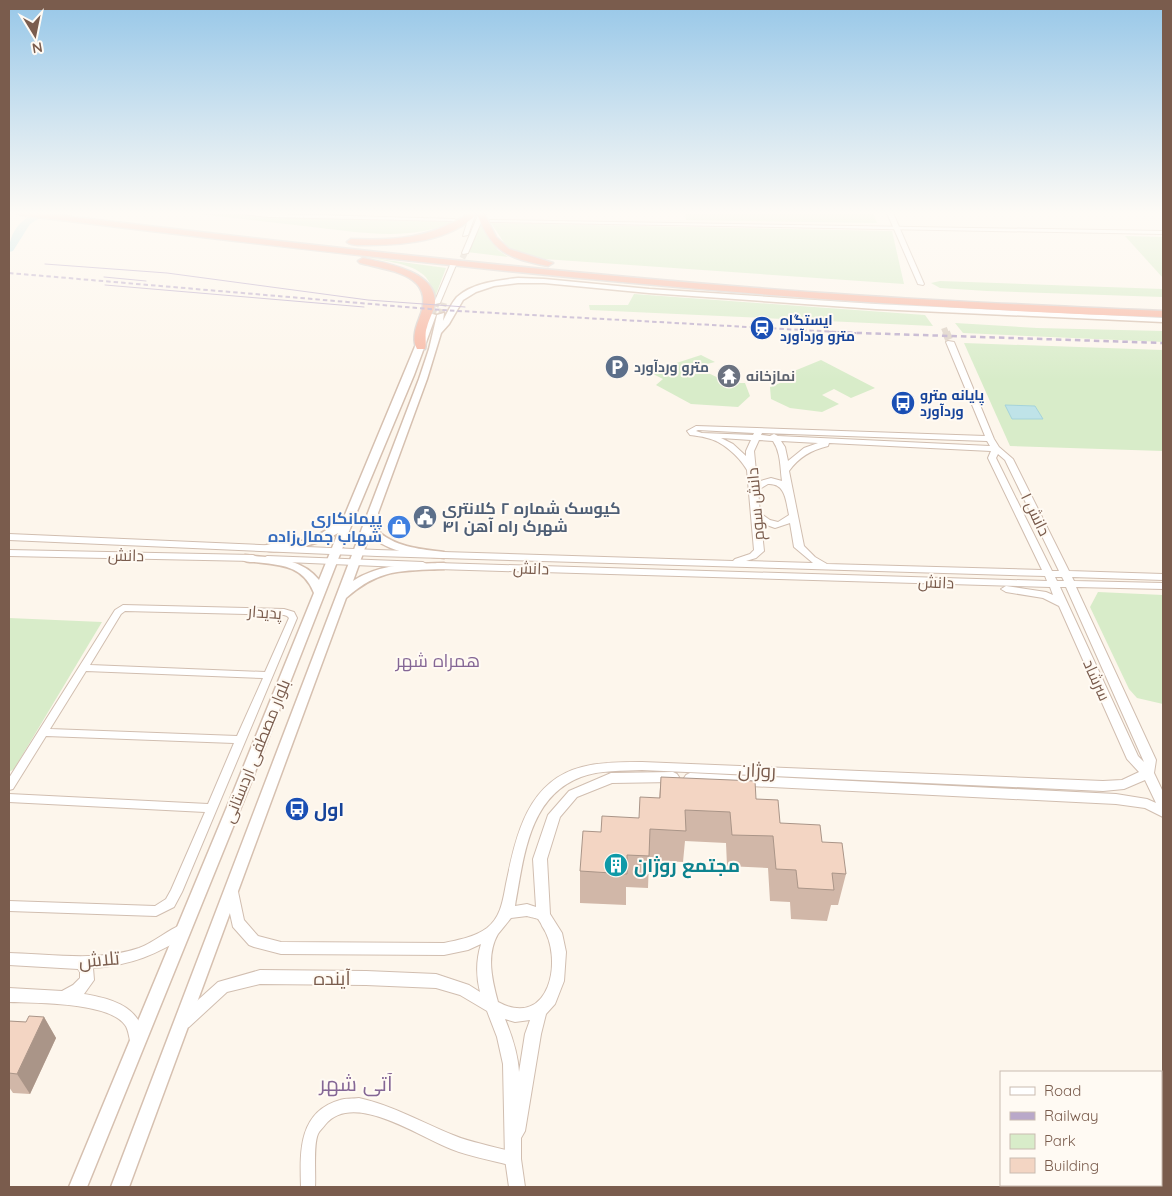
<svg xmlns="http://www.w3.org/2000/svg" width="1172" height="1196" font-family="Quicksand,Cairo,sans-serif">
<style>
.green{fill:#d8ecc9}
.water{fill:#bfe3e8;stroke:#a5d3da}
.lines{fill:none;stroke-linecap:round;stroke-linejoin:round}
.river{fill:#bfe3e8;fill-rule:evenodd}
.tertiary-tunnel-far1{stroke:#dcd0c4;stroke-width:6;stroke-dasharray:6 3;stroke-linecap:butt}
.tertiary-tunnel{stroke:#dcd0c4;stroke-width:8;stroke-dasharray:8 4;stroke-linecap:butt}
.minor-casing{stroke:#d1beb0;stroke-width:2}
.tertiary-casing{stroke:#d1beb0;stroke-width:2}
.secondary-casing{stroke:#d6c0b0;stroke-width:3}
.motorway-casing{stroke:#dad1cd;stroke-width:3}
.minor{fill:#fff;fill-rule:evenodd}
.tertiary{fill:#fff;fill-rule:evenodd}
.secondary{fill:#fff;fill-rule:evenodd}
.motorway{fill:#f7b7a3;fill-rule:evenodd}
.tram{stroke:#b9a8c9;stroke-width:1}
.rail-far1{stroke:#b9a8c9;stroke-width:2;stroke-dasharray:4.5 3;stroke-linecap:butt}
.rail{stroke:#b9a8c9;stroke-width:2.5;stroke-dasharray:5.5 4;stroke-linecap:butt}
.wall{fill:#d1b7a8}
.shaded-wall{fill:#aa9588}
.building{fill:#f3d5c3;stroke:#aa9588}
.labels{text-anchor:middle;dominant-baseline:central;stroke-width:4;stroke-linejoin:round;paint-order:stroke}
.far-transit-label{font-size:14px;font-weight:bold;fill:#164399;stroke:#fffaf3;text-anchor:start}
.far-service-label{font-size:14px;font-weight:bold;fill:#4e5e75;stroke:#fffaf3;text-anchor:start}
.far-worship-label{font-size:14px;font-weight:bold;fill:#5b616d;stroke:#fffaf3;text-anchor:start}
.street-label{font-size:16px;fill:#7a5c4d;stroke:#fffaf3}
.service-label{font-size:16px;font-weight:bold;fill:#4e5e75;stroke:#fffaf3;text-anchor:start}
.shop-label{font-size:16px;font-weight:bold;fill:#366cbe;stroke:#fffaf3;text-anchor:end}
.neighbourhood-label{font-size:18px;fill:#846695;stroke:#fffaf3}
.near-street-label{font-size:19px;fill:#7a5c4d;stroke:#fffaf3}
.near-transit-label{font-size:19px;font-weight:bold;fill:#164399;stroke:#fffaf3;text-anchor:start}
.near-culture-label{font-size:19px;font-weight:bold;fill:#0d838f;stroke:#fffaf3;text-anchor:start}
.near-neighbourhood-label{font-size:21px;fill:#846695;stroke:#fffaf3}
</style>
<rect width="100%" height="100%" fill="#fdf6ec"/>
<!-- green -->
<g class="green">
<path d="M190,213H235L267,216L453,222C407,243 352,231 304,226C266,222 228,217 190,213Z"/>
<path d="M685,213H873L877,223L686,220Z"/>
<path d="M491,223L892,231L904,284L544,259L519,253L507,247Z"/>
<path d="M481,225L498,250L508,257L467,252Z"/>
<path d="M1125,236L1163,237V278Z"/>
<path d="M364,257L446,268L435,297C432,288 429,278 421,273C409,263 379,260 364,257Z"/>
<path d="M940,281L1163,289V297L987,291L940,288L931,283Z"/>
<path d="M634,294L925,315L933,326L590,310L589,305H628Z"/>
<path d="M955,323L1037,328L1163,331V342L963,333Z"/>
<path d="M964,343L1163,350V451L1010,446Z"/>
<path d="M701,355L715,362L703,365L704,371L729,383H745L750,396L738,407L691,404L656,385L663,379L649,372Z"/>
<path d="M821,360L875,388L851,398L834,389L822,395L839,404L822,412L790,408L771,399L770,387L780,383L782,376Z"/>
<path d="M1098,592L1163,595V704L1137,698L1129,689L1090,607Z"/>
<path d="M9,618L102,622L14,769L9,772Z"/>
</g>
<!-- water -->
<path class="water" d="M1005,405L1035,406L1043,419H1012Z"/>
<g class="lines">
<!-- river -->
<path class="river" d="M35,213H48L30,224L13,251L9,252C9,234 19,221 35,213Z"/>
<!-- tertiary-tunnel-far1 -->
<g class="tertiary-tunnel-far1">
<path d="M458,266L465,253"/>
<path d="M432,315L437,303"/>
<path d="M441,315L444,303"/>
<path d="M944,328L946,333"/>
</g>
<!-- tertiary-tunnel -->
<path class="tertiary-tunnel" d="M946,332L950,342"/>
<!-- minor casing -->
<g class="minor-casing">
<g id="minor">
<path d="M241,213L454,219L456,220L454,221L268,217L243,214Z"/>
<path d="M490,220L1163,231V234L492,222H490Z"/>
<path d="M123,605L284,609L294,612L297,618L182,892L174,907L156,916L9,911V901L155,906L166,899L171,890L205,812L9,802V794L208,804L234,743L46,736L13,789L9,790V778L115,610ZM125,611L284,615L287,616L289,618L265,672L90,665L121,614ZM86,671L263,678L237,736L50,729Z"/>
<path d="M359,1098C394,1106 421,1122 453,1135C472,1143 493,1146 513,1152L518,1154L520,1159L518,1164L513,1166C492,1160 471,1157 451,1149C419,1137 353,1090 325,1125C323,1128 319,1131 318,1134C313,1145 316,1175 315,1187H301C300,1152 298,1112 340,1100C345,1098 353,1099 359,1098Z"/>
</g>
</g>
<!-- tertiary casing -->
<g class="tertiary-casing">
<g id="tertiary">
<path d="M470,213H476L468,235L463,236Z"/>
<path d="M479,213H485L468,253L463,254L462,253Z"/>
<path d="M887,213H893L924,284L923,285L918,284Z"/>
<path d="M453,263L456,265L440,303L435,304L434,303L450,265Z"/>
<path d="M948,341L954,342L994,439L999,447L1013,459L1069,571L1163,574V580L1072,577L1074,581L1163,583V589L1076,587L1156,760L1154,773L1163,792V817L1145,808L1116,804L690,783L686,781L684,778L686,775L690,773L1116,794L1147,799L1156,803L1145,780L1124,789L1103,791L642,770C623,771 600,770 581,777C528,797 524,858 515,906L527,904L536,907L533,859L548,815L569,791L611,773L673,772L677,774L679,777L677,780L673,782L612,783L577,797L560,817L547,859L550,914L562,933L566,952L564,981L555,1004L546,1014L541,1034L525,1131L521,1138V1159L525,1187H509L505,1159L503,1064L497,1037L487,1011L460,995L436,988L366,985L260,984L227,992L189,1027L184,1029L179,1027L177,1022L179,1017L218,982L260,970L366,971L436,974L469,985L480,992C476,976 476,960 481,944L468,950L444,955L281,954L254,947L249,945L233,927L225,891L227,887L232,885L237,887L244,920L258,936L281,942L444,943C458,940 475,937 487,928C501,917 503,900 506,884C516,836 527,781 582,767C601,762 622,762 642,762L1103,781L1122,780L1139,772L1127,759L1059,606L1043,598L1006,592L1001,589L1006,586L1046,592L1053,595L1050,587L437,569L432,566L437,563L1047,581L1045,576L377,556L9,540V534L377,550L733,561L735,559L750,554L754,550L747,470C739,456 722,441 707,438C701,436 696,436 690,435L687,431L696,426L985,436L946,342ZM698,430L754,433L753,435L702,433L696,431ZM762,433L987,441L990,446L778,436L774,434L770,436L761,435ZM721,438L751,440L746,451V456L733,444ZM759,440L773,441C781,453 780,467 782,481L771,478L757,482L754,451ZM781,441L818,443L804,448L788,461L785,447ZM829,443L991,451L988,458L1042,570L827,564L815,557L804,546L789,471C799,457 811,450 828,446ZM998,454L1005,460L1059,571H1052L996,458ZM768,484C786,483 786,502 789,515L778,522L770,520L760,513L758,490ZM761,523L775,528L790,523L794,547L813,563L746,561L756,558L764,551ZM1055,577H1062L1064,581H1057ZM1060,587H1066L1144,762L1138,756ZM527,916C530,917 536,918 538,919C539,920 542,925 542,926C564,958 550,1030 498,1002C492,980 486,955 498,934C502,929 507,923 511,918ZM505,1019L515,1022L530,1020L525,1034L519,1072C518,1054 512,1036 505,1019Z"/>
<path d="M9,550L253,555L258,558L253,561L9,556Z"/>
<path d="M267,556L423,562L428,565L423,568L264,561L262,559Z"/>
<path d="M183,924L188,926L190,930L188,934C157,955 131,965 93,968L94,980L84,994C108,998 137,1005 143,1032C144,1038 145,1042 142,1047L137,1049L132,1047C129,1040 129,1030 125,1025C109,1002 35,1003 9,1002V988L62,991L73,985L80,978V972L78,969L9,965V953C52,954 97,962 139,948C155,942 167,930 183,924Z"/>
</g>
</g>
<!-- secondary casing -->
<g class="secondary-casing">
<g id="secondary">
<path d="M518,278L544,279L649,289L876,304L1163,318V322L876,309L649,293L544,283H518L494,286L476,292L463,300L449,324L441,333L427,379L378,513L380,533C399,548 421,549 444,552L449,555L444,558C419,555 388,554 370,534L353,581C381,563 411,564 444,563L449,566L444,569C401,571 380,568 346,598L129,1187H111L419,379L429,349L437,315L444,313L443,321C447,313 451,304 457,297C472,283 499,280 518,278Z"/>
<path d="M429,313L436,315L414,375L353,521L248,790L87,1187H69L234,790L314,593C303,565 281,565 254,562C249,562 244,562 240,558L245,555C272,558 301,557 319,580L338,533C325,542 272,558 261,548C268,541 296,543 307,540C323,535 331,525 344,517Z"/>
</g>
</g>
<!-- motorway casing -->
<g class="motorway-casing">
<g id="motorway">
<path d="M16,213H40C278,242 516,269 756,288C891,299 1027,305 1163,311V317C781,305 400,262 20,215Z"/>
<path d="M469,213H484L496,237L509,249L553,263L548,266C508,258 493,253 477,214C450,241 405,245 369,245C362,245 352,246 347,242L351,239C394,241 433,238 469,213Z"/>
<path d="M363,258C385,263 435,271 435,301C435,310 429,318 427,327C424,334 427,343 425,349H417C412,340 415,329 419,319C438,275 392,271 360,263L358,261Z"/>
</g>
</g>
<!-- minor -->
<use href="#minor" class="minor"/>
<!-- tertiary -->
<use href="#tertiary" class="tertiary"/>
<!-- secondary -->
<use href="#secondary" class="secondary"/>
<!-- motorway -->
<use href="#motorway" class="motorway"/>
<!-- tram -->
<g class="tram">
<path d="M45,264L167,273L368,300L465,307"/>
<path d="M104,277L146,281"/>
<path d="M105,285L364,307"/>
</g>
<!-- rail-far1 -->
<path class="rail-far1" d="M9,273L441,310L856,333"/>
<!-- rail -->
<path class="rail" d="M828,332L1163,343"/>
</g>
<!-- wall -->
<g class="wall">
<path d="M661,777L756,799L780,823L822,842L846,874L838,905H831L827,921L791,919L790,902L770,901L768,868L727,866L726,843L685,841L683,862L649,860L648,888L626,887V905L580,903V871L601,832L639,818L659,798Z"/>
<path d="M44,1017L56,1038L30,1094L13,1093L9,1087V1021L26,1022Z"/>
</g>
<!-- shaded-wall -->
<path class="shaded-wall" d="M44,1017L56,1038L30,1094L17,1074Z"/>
<!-- building -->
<g class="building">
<path d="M661,777L755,781L756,799L778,800L780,823L820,825L822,842L842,843L846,874L832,873L834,890L798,888L796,870L776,869L773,836L732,835L730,812L685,810L686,831L650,829L649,856L627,855V874L580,871L583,831L601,832L602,816L639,818L640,797L660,798Z"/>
<path d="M29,1016L44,1017L17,1074L9,1073V1021L26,1022Z"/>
</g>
<!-- sky -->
<linearGradient id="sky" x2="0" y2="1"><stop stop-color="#97c7e8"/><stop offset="0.56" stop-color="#fefbf6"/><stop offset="1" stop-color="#fefbf6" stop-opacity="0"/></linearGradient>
<rect width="1172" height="380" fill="url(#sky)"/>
<!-- icons -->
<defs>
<g id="station-disc" transform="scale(1.25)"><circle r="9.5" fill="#1a4fb4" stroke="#fffaf3"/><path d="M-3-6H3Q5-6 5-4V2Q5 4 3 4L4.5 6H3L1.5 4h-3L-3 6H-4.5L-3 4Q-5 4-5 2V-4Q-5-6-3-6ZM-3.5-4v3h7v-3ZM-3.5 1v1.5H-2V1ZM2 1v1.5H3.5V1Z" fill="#fff"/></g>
<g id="parking-disc" transform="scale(1.25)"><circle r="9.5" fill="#5c6f8a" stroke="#fffaf3"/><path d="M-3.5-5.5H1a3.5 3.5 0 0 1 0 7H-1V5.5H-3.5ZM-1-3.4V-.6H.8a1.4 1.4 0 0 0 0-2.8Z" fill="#fff"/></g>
<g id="temple-disc" transform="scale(1.25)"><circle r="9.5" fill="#6b7280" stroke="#fffaf3"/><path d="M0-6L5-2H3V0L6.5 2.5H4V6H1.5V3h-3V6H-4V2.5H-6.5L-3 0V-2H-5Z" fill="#fff"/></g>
<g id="bus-disc" transform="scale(1.25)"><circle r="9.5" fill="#1a4fb4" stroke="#fffaf3"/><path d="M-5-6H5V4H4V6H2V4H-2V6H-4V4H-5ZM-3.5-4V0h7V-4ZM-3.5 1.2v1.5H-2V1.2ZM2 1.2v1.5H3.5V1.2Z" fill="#fff"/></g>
<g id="civic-disc" transform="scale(1.25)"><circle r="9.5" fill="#5c6f8a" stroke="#fffaf3"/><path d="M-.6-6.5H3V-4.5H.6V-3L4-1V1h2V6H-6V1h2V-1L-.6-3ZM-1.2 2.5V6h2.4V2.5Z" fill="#fff"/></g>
<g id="shop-disc" transform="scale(1.25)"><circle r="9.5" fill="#3f7fe0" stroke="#fffaf3"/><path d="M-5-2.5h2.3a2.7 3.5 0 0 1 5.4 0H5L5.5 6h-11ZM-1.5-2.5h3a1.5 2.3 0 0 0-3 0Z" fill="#fff"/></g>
<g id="building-disc" transform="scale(1.25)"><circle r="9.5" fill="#0f9aa8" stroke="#fffaf3"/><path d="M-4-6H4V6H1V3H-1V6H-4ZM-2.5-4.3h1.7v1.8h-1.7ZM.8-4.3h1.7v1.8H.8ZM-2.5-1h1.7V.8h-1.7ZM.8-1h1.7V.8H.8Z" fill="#fff"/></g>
</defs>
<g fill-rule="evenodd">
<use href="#station-disc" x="762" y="328"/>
<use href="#parking-disc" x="617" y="367"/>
<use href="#temple-disc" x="729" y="376"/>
<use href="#bus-disc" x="903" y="403"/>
<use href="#civic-disc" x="425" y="517"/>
<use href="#shop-disc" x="399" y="527"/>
<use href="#bus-disc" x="297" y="809"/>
<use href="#building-disc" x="616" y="865"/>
</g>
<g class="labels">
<!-- far-transit labels -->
<g class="far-transit-label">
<text x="780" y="320">ایستگاه<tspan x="780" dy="16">مترو وردآورد</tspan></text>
<text x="920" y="395">پایانه مترو<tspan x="920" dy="16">وردآورد</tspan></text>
</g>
<!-- far-service labels -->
<g class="far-service-label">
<text x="634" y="367">مترو وردآورد</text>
</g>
<!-- far-worship labels -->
<g class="far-worship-label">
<text x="746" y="376">نمازخانه</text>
</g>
<!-- street labels -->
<g class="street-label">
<text transform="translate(755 504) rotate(-95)">دانش سوم</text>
<text transform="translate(1036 514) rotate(64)">دانش ۱</text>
<text transform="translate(126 555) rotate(1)">دانش</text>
<text transform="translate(531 568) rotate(2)">دانش</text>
<text transform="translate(936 582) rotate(2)">دانش</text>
<text transform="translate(265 612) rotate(4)">پدیدار</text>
<text transform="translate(1097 680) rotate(66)">سرشاد</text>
<text transform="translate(256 751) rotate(-68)">بلوار مصطفی اردستانی</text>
</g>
<!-- service labels -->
<g class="service-label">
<text x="442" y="508">کیوسک شماره ۲ کلانتری<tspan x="442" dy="18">۴۱ شهرک راه آهن</tspan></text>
</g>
<!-- shop labels -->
<g class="shop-label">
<text x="382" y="518">پیمانکاری<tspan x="382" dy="18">شهاب جمال‌زاده</tspan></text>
</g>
<!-- neighbourhood labels -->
<g class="neighbourhood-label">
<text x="438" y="660">همراه شهر</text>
</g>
<!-- near-street labels -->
<g class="near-street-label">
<text transform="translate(757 770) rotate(2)">روژان</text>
<text transform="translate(99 959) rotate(-5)">تلاش</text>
<text x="332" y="978">آینده</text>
</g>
<!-- near-transit labels -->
<g class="near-transit-label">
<text x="314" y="809">اول</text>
</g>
<!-- near-culture labels -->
<g class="near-culture-label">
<text x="634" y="865">مجتمع روژان</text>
</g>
<!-- near-neighbourhood labels -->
<g class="near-neighbourhood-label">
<text x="356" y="1083">آتی شهر</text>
</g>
</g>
<!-- border -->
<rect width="1172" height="1196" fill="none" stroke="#7a5c4d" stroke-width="20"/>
<!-- legend -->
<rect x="1000" y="1071" width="162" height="115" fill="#fffaf3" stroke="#cabbb1"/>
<rect x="1010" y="1087" width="25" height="8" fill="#ffffff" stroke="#cabbb1"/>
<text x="1044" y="1096" font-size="15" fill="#7a5c4d">Road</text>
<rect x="1010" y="1112" width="25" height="8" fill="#b9a8c9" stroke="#cabbb1"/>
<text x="1044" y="1121" font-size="15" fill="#7a5c4d">Railway</text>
<rect x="1010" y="1134" width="25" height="15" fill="#d8ecc9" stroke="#cabbb1"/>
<text x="1044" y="1146" font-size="15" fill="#7a5c4d">Park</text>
<rect x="1010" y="1158" width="25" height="15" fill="#f3d5c3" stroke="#cabbb1"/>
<text x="1044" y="1171" font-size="15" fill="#7a5c4d">Building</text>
<!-- north arrow -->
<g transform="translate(35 35) rotate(170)" stroke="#fffaf3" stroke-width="4" paint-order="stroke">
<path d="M0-4L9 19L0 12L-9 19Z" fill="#7a5c4d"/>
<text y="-8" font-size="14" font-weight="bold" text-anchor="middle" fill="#7a5c4d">N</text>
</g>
</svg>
